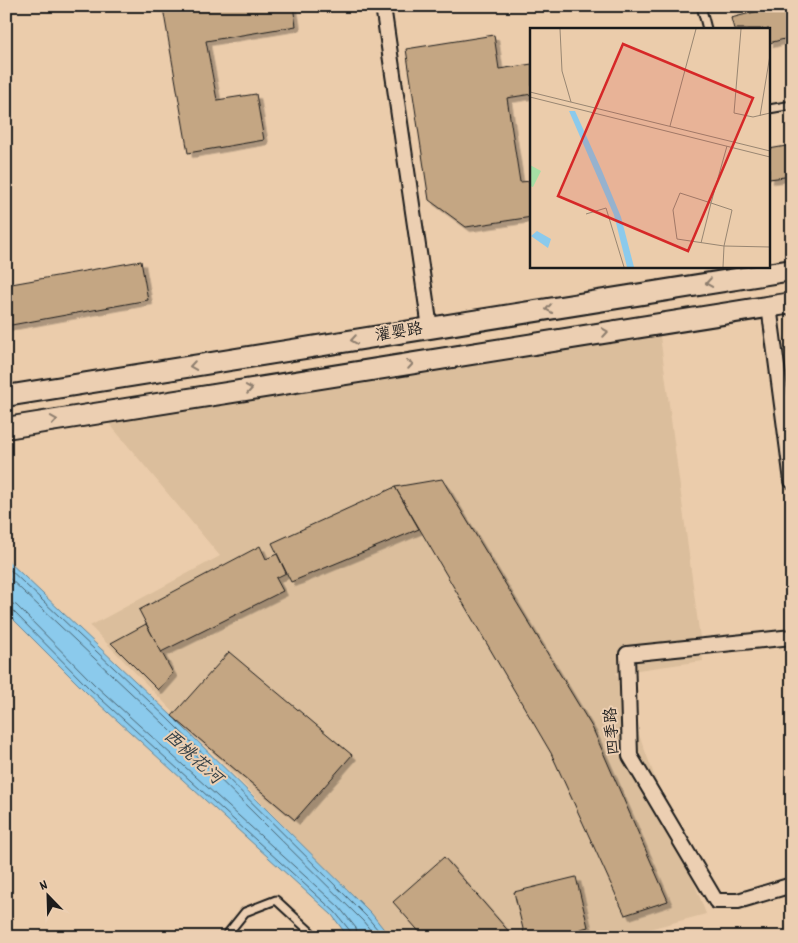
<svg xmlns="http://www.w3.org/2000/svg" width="798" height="943" font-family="Dekko,'LXGW WenKai TC',sans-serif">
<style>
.built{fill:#dbbe9c}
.water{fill:#8bcaec;stroke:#5f8499}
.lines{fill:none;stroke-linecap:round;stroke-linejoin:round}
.shore{stroke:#48626f;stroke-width:1}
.building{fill:#c4a683;stroke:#1c1c1c;filter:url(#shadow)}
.service-casing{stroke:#1c1c1c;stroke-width:11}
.minor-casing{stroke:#1c1c1c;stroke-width:18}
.secondary-casing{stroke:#1c1c1c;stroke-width:24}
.service{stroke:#eccfb2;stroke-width:7}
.minor{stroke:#eccfb2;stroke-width:14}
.secondary{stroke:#eccfb2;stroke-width:20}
.oneway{stroke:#8e7e6e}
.labels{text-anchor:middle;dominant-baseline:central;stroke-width:4;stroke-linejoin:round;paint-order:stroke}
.street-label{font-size:16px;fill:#1c1c1c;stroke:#eccfb2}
.water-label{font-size:18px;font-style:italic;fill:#323f46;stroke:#eccfb2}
.inset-road{fill:none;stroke:#988672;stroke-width:1}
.view{fill:#d62828;fill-opacity:0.15;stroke:#d62828;stroke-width:2.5}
.inset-edge{fill:none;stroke:#1c1c1c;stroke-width:2.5}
</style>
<defs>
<filter id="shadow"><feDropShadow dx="4.5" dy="4.5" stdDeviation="0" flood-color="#0004"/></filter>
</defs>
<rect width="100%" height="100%" fill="#ebccab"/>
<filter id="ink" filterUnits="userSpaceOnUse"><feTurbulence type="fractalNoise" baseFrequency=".02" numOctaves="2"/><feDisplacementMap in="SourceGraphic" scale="10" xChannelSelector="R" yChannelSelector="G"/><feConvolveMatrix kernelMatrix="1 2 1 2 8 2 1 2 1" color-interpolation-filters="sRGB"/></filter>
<g filter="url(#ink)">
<!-- built -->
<path class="built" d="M660,336L703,661L616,673L706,914L619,937H392L90,626L220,556L108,422Z"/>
<!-- water -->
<path class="water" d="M6,559L172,716L371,913L390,937H348L332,915L87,693L6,612Z"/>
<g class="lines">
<!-- shore -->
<g class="shore">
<path d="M6,566L168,719L367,917L384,937"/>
<path d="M6,575L164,724L363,921L376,937"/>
<path d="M6,602L16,605L95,685L339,907L356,928L358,937"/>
<path d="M6,608L12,610L90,689L335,912L351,932L352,937"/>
</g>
</g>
<!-- building -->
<g class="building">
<path d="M172,6H293L296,26L206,41L217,100L256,94L264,140L188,153L163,8Z"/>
<path d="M778,6H792V37L769,43V29H734L731,18Z"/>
<path d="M494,35L499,69L532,64V94L507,98L520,182L532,181V217L466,227L429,200L406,49Z"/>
<path d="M792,145V176L769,179V149Z"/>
<path d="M141,261L148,300L6,326V285Z"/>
<path d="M442,479L592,727L668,901L625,915L551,753L395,487Z"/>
<path d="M395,487L419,529L291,582L272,543Z"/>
<path d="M260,546L266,559L277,554L286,573L276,578L283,591L161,652L139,610Z"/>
<path d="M146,624L173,673L158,690L111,643Z"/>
<path d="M229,652L352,755L295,820L172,716Z"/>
<path d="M444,857L511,934L507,937H424L393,902Z"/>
<path d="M576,877L588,927L551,937H525L514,892Z"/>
</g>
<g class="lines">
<!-- service casing -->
<g class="service-casing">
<g id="service">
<path d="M701,6L707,29"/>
<path d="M769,109L792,105"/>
<path d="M225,937L245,912L276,900L316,937"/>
</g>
</g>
<!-- minor casing -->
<g class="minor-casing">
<g id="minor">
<path d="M383,6L430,328"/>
<path d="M769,306L792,481"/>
<path d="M792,637L627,654L630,756L716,901H738L792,885"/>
</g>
</g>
<!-- secondary casing -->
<g class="secondary-casing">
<g id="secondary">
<path d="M6,396L792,270"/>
<path d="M6,428L792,303"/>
</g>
</g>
<!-- service -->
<use href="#service" class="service"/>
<!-- minor -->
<use href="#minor" class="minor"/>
<!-- secondary -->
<use href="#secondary" class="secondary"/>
</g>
<!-- one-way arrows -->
<defs><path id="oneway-chevron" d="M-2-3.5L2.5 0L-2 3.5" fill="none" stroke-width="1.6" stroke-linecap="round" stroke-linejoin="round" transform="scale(1.25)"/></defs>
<g class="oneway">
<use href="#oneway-chevron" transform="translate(709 283) rotate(171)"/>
<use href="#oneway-chevron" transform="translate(549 309) rotate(171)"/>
<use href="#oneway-chevron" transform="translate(605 332) rotate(-9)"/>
<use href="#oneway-chevron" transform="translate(354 340) rotate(171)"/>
<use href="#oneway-chevron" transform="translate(410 364) rotate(-9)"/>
<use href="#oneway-chevron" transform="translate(193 366) rotate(171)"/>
<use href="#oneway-chevron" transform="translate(249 389) rotate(-9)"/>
<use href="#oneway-chevron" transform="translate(54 420) rotate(-9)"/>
</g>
</g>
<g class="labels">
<!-- street labels -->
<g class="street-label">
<text transform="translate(399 333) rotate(-9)">灌婴路</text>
<text transform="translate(613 731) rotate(-94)">四季路</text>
</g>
<!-- water labels -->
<g class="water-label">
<text transform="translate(192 758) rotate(42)">西桃花河</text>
</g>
</g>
<!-- overview -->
<g transform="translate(530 28)">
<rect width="240" height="240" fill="#ebccab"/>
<path d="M0,137L11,143L3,159L0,158Z" fill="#a6e0a5"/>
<path d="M39,83H45L72,143L91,189L104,239H97L84,187ZM7,203L21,211L18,220L1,208Z" fill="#8bcaec"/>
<path class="inset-road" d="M30,1L32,43L41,74M211,1L204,85L223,89L240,85V89M0,64L240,123M0,69L240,129M230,88L240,27M140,98L166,1M56,186L76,180L94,239M171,215L181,175L150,165L143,182L147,211L194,218L240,219M193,239L194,218L202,182L181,175L197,118"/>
<path class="view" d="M93,16L223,70L158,223L28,168Z"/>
<rect width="240" height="240" class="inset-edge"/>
</g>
<!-- margin -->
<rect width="798" height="943" fill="none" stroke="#eccfb2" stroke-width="25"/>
<rect x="12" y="12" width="773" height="918" fill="none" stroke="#1c1c1c" stroke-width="2" filter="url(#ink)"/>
<!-- north arrow -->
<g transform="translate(48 896) rotate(337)" stroke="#eccfb2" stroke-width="4" paint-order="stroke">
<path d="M0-4L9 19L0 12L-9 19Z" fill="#1c1c1c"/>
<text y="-8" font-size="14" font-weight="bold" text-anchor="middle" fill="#1c1c1c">N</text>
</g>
</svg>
